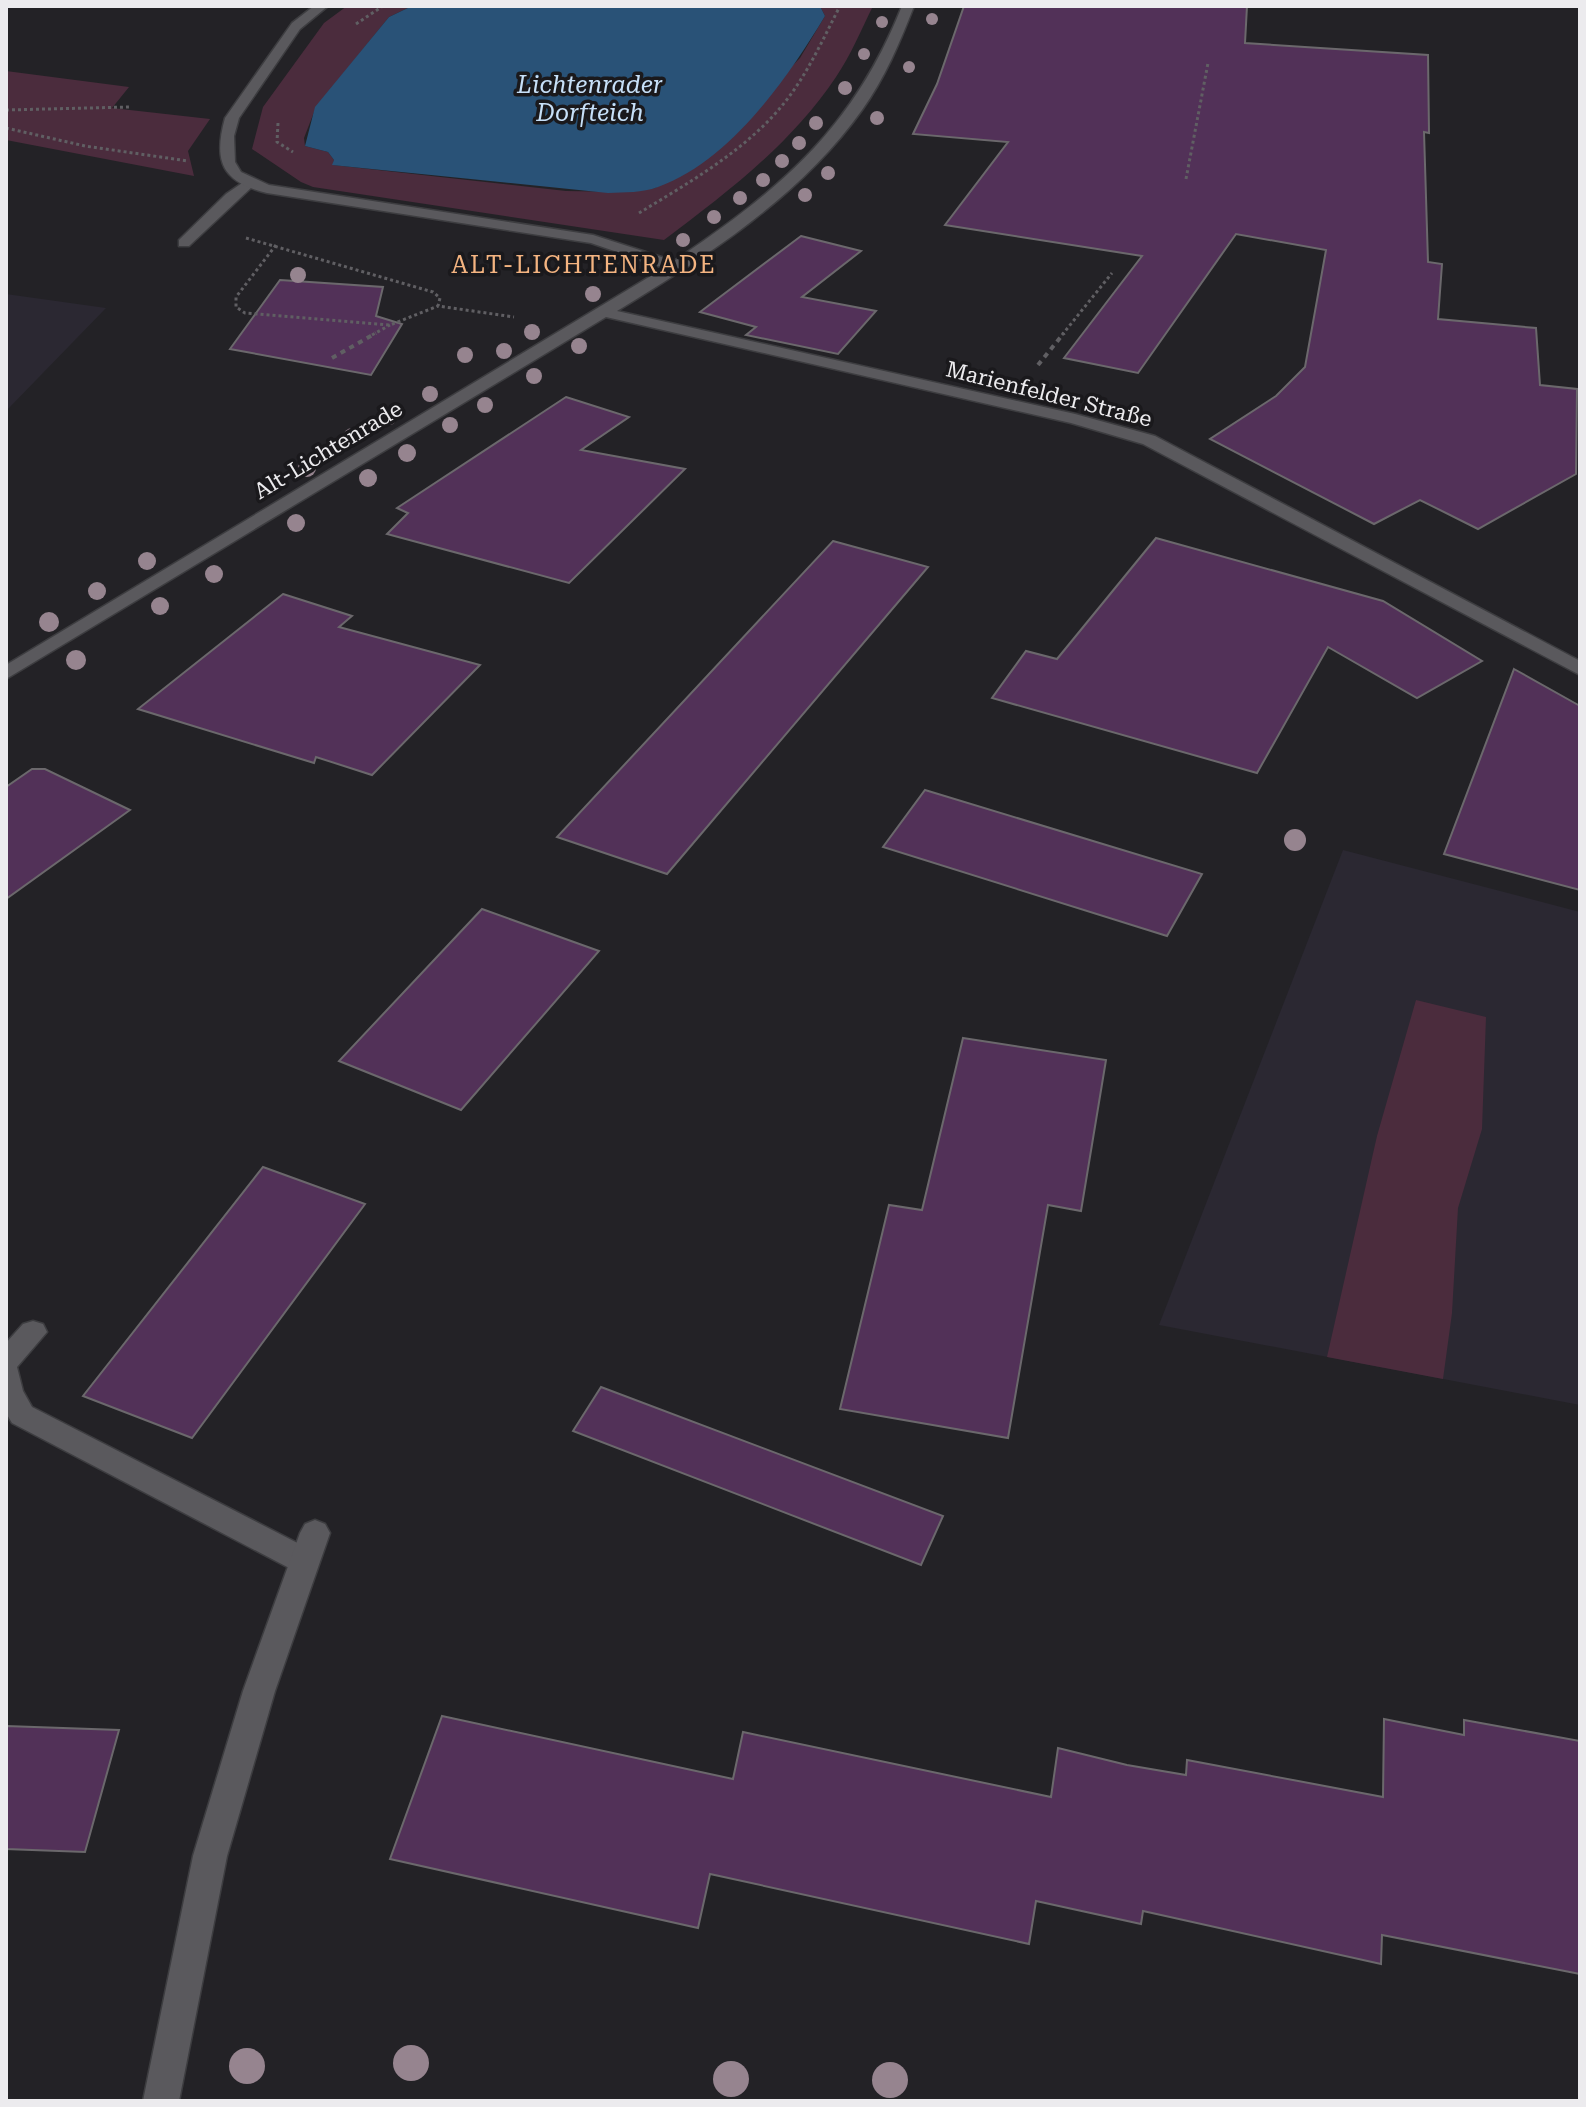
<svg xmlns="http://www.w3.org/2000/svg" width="1586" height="2107" font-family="'Roboto Serif',serif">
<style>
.built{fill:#2b2832}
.green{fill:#4b2c3d}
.water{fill:#295277}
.building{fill:#523158;stroke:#6b686c;stroke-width:2}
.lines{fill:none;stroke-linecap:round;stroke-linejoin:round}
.lane-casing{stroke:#3d3d40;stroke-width:3}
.street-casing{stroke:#3d3d40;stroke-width:3}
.path-far1{stroke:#605f63;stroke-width:3;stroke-dasharray:3 3;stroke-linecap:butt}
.path{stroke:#605f63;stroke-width:4;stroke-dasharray:5 5;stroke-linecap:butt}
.lane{fill:#5a595d;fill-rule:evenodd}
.street{fill:#5a595d;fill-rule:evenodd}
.tree{fill:#96848f}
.labels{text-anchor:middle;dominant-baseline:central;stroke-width:7;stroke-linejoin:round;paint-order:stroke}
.far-street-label{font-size:22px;fill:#ecebee;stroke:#1a191c}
.far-water-label{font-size:24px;font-style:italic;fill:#c7e0f8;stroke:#1a191c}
.far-neighbourhood-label{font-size:24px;letter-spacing:2px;fill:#f4b481;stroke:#1a191c}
</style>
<rect width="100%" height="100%" fill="#232226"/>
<!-- built -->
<g class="built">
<path d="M6,294L106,308L6,411Z"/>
<path d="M1343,850L1580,912V1405L1159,1325Z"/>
</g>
<!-- green -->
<g class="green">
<path d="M347,6H412L389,17L316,107L304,138L305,146L328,152L334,160L333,165L566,191L625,192L655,188L690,169L800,58L825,16L820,6H873C861,30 851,55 836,77C791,144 728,192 664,240L313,187L301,182L252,149L263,107L324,23Z"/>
<path d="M6,71L129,87L112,108L210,119L188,151L194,176L6,140Z"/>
<path d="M1416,1000L1486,1017L1482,1129L1458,1208L1452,1313L1443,1379L1327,1357L1377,1136Z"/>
</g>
<!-- water -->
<path class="water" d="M412,6H820L825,16C787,79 730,161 658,187C642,193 625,192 608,193L332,165L334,160L328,152L305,146L315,107L389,17Z"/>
<!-- building -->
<g class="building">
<path d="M964,6H1247L1245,43L1428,55L1429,133L1424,132L1428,262L1442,264L1438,319L1536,328L1540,385L1577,389L1576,474L1478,529L1420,500L1374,524L1210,439L1276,396L1305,367L1326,250L1236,234L1138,373L1064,358L1142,256L945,225L1008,142L913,134L937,84Z"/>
<path d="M801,236L861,251L802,297L876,311L838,354L746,335L756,327L700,312Z"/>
<path d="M280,280L383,287L376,316L402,324L371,375L230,349Z"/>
<path d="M566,397L629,417L581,450L685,469L569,583L387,534L408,513L397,508Z"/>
<path d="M1156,538L1383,601L1482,661L1417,698L1328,647L1257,773L992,698L1026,651L1057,659Z"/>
<path d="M833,541L928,567L667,874L557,837Z"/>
<path d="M283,594L352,616L339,627L480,665L372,775L316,757L314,763L138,709Z"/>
<path d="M1514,669L1580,706V890L1444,854Z"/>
<path d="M32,769H45L130,810L6,899V787Z"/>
<path d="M925,790L1202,874L1167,936L883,847Z"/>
<path d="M482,909L599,951L461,1110L339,1061Z"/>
<path d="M963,1038L1106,1060L1081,1211L1048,1205L1008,1438L840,1409L889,1205L922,1210Z"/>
<path d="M263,1167L365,1204L192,1438L83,1396Z"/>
<path d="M601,1387L943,1516L921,1565L573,1431Z"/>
<path d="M442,1716L733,1779L743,1732L1051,1797L1058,1748L1127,1765L1186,1775L1187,1760L1383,1797L1384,1719L1464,1735V1720L1580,1741V1974L1382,1935L1381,1964L1143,1911L1141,1924L1036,1901L1029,1944L710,1874L698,1928L390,1859Z"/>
<path d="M6,1726L119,1730L85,1852L6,1849Z"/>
</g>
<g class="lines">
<!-- lane casing -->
<g class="lane-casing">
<g id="lane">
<path d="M248,179L255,183L253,186L189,246H179V240L226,194Z"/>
<path d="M33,1321L43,1324L47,1332L17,1367L23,1391L32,1407L315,1552L319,1561L315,1570L304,1574L293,1570L12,1423L6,1413V1343L23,1324Z"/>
</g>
</g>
<!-- street casing -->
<g class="street-casing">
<g id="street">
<path d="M314,6H328L300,29L239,118L234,136L235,162L241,172L269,185L593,235L674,261C781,189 853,129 902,6H914C900,42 885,78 862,110C801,196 706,257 617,311L1075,414L1155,436L1580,661V675L1143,444L1071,423L606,317L6,679V665L664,268L591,243L267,193C222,182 213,162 225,118L292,23Z"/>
<path d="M315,1520L325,1524L330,1533L275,1691L227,1856L179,2101H143L193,1856L243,1691L300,1533L305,1524Z"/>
</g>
</g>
<!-- path-far1 -->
<g class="path-far1">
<path d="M356,24L383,6"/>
<path d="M6,110L129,107"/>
<path d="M278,123L277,142L293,152"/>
<path d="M6,128L85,146L188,161"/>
<path d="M1186,179L1208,63"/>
<path d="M639,213C690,182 748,149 785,102C808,73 823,39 840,6"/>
<path d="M246,238L433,292L440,298L438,306L514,317"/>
<path d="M276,245L236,297V307L245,313L390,325L438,306"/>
<path d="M372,335L390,325"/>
<path d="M1062,335L1112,273"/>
</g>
<!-- path -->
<g class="path">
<path d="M332,358L376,333"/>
<path d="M1038,365L1064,333"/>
</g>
<!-- lane -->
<use href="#lane" class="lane"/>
<!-- street -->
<use href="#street" class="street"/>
</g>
<!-- trees -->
<g class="tree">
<circle cx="932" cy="19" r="6"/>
<circle cx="882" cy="22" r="6"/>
<circle cx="864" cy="54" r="6"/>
<circle cx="909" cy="67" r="6"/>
<circle cx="845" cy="88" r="7"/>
<circle cx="877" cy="118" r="7"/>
<circle cx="816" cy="123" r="7"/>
<circle cx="799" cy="143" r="7"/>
<circle cx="782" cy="161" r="7"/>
<circle cx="828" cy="173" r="7"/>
<circle cx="763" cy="180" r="7"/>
<circle cx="805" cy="195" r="7"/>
<circle cx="740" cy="198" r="7"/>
<circle cx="714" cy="217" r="7"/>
<circle cx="683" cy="240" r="7"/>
<circle cx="298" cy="275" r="8"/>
<circle cx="593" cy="294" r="8"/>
<circle cx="532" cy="332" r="8"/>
<circle cx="579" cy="346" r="8"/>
<circle cx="504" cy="351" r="8"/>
<circle cx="465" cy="355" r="8"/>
<circle cx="534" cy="376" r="8"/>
<circle cx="430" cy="394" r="8"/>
<circle cx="485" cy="405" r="8"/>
<circle cx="389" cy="417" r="8"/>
<circle cx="450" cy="425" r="8"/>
<circle cx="352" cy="437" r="9"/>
<circle cx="407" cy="453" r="9"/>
<circle cx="307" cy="468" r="9"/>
<circle cx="368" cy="478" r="9"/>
<circle cx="296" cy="523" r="9"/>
<circle cx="147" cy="561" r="9"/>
<circle cx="214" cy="574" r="9"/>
<circle cx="97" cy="591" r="9"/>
<circle cx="160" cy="606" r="9"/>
<circle cx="49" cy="622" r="10"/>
<circle cx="76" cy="660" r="10"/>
<circle cx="1295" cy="840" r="11"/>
<circle cx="411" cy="2063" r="18"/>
<circle cx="247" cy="2066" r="18"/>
<circle cx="731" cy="2079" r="18"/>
<circle cx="890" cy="2080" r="18"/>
</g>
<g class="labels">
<!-- far-street labels -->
<g class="far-street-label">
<text transform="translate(1049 394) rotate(14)">Marienfelder Straße</text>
<text transform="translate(328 450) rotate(-31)">Alt-Lichtenrade</text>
</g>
<!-- far-water labels -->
<g class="far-water-label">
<text x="590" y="85">Lichtenrader<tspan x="590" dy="28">Dorfteich</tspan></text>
</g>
<!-- far-neighbourhood labels -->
<g class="far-neighbourhood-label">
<text x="584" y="265">ALT-LICHTENRADE</text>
</g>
</g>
<!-- border -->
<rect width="1586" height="2107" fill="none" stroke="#ecebee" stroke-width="16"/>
</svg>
